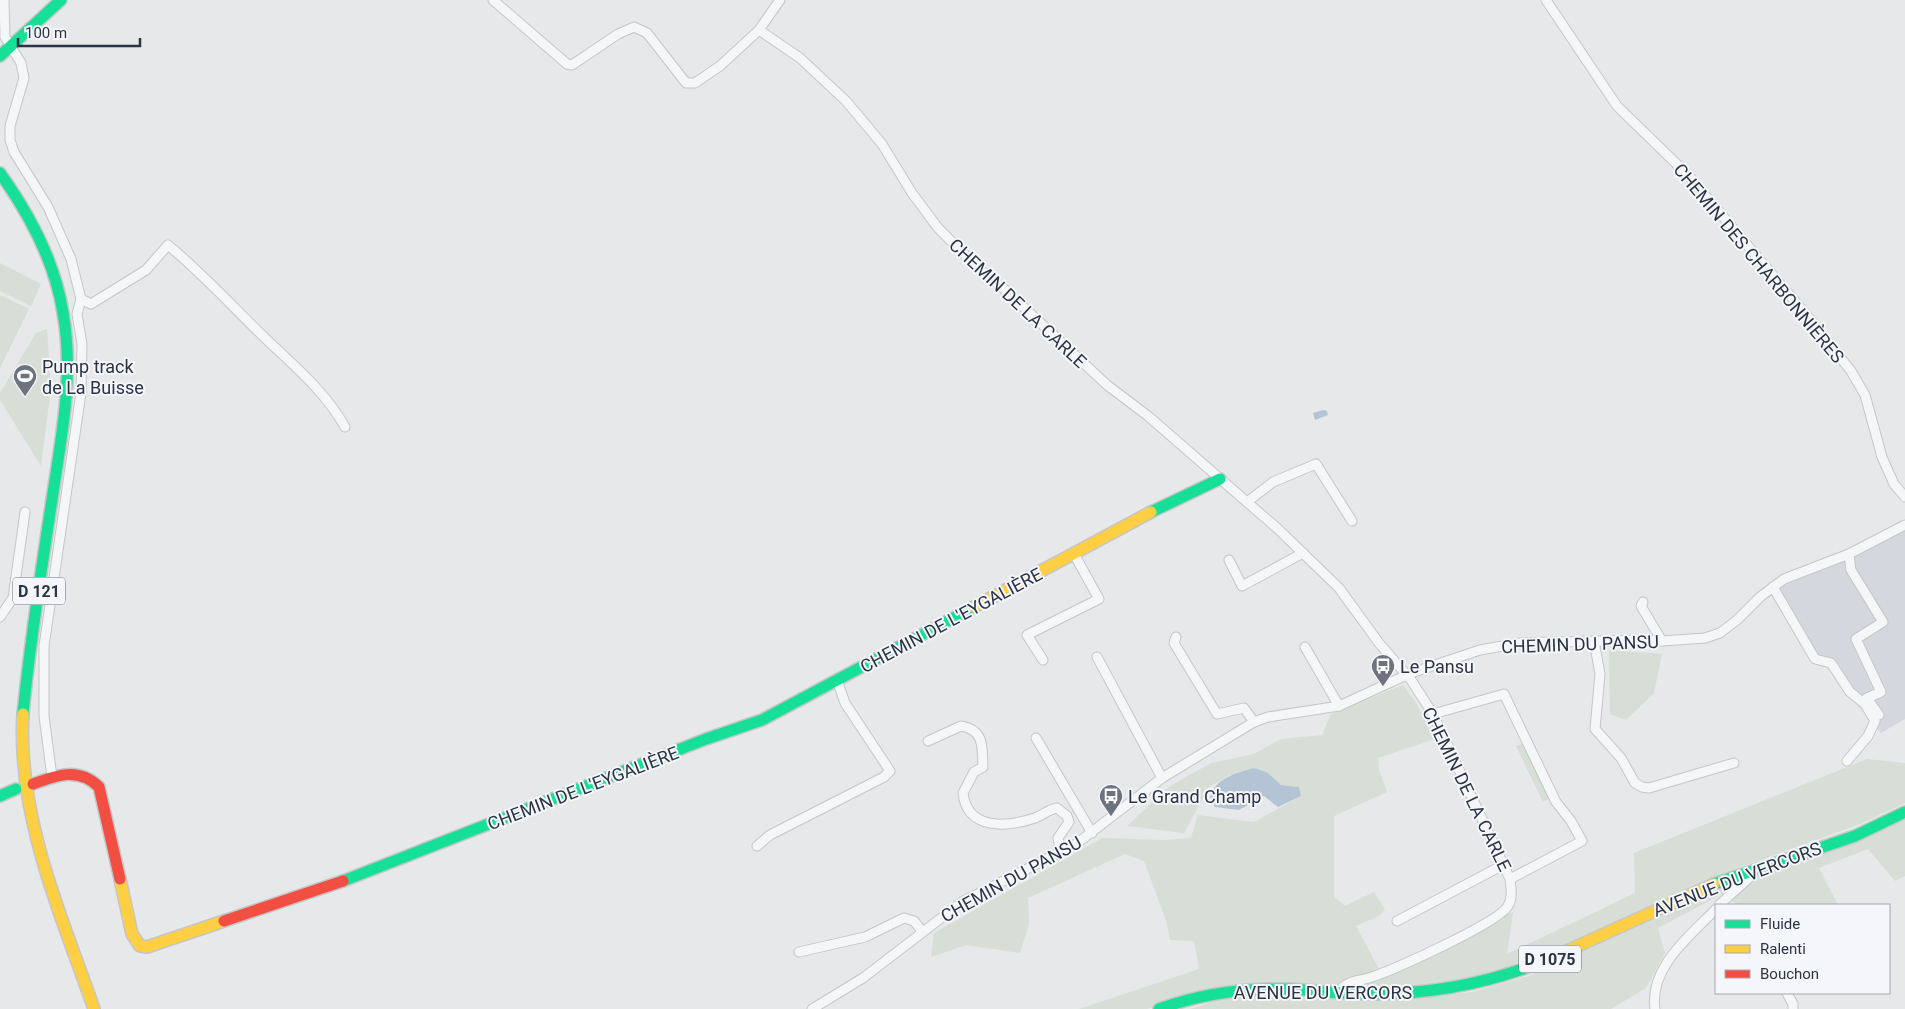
<svg xmlns="http://www.w3.org/2000/svg" width="1905" height="1009" font-family="Roboto,sans-serif">
<style>
.built{fill:#d4d7dd}
.green{fill:#d6ded6}
.water{fill:#b4c4d5}
.lines{fill:none;stroke-linecap:round;stroke-linejoin:round}
.street-casing{stroke:#c4c6c8;stroke-width:11}
.fast-casing{stroke:#c4c6c8;stroke-width:14}
.slow-casing{stroke:#c4c6c8;stroke-width:14}
.jam-casing{stroke:#c4c6c8;stroke-width:14}
.street{stroke:#f5f6f7;stroke-width:9}
.fast{stroke:#16e098;stroke-width:11}
.slow{stroke:#ffcf43;stroke-width:11}
.jam{stroke:#f24e42;stroke-width:11}
.labels{text-anchor:middle;dominant-baseline:central;stroke-width:4;stroke-linejoin:round;paint-order:stroke}
.shield{fill:#f4f6f9;stroke:#676e7b;stroke-width:1}
.shield-label{font-size:16px;font-weight:bold;fill:#2b3445}
.street-label{font-size:18px;fill:#2b3445;stroke:#f4f6f9}
.poi-label{font-size:18px;fill:#2b3445;stroke:#f4f6f9;text-anchor:start}
</style>
<rect width="100%" height="100%" fill="#e6e8ea"/>
<!-- built -->
<path class="built" d="M1905,524V719L1881,733L1818,656L1778,589Z"/>
<!-- green -->
<g class="green">
<path d="M0,263L41,284L31,306L0,291Z"/>
<path d="M0,295L29,309L0,368Z"/>
<path d="M47,329L51,388L41,466L0,400V393L36,333Z"/>
<path d="M1609,650L1662,654L1654,693L1626,720L1610,714Z"/>
<path d="M1403,685L1416,703L1435,739L1378,758L1379,770L1387,792L1334,816V897L1345,906L1374,892L1385,910L1379,916L1356,926L1379,969L1513,912L1507,954L1635,893L1634,853L1867,759L1905,763V803L1860,824L1741,867L1672,896L1512,969L1464,982L1417,988L1268,982L1204,990L1147,1009H1079L1199,969L1194,941L1170,940L1167,923L1144,861L1125,854L1028,898L1029,924L1020,953L966,945L931,957L934,933L1102,838L1163,840L1191,838L1198,815L1254,822L1301,796L1299,787L1281,785L1268,773L1230,775L1209,787L1184,833L1127,826L1170,786L1211,763L1254,754L1281,739L1322,735L1331,714Z"/>
<path d="M1523,743L1550,798L1543,802L1516,746Z"/>
<path d="M1905,819V876L1895,881L1868,849L1819,868L1838,905H1737L1724,893L1658,928L1665,953L1646,988L1611,1009H1190L1239,994L1313,995L1387,1001L1472,992L1529,976L1623,930L1725,886Z"/>
</g>
<!-- water -->
<g class="water">
<path d="M1323,410L1327,411L1328,415L1315,420L1313,413Z"/>
<path d="M1254,768L1268,773L1281,785L1299,787L1301,796L1278,807L1264,796L1239,810L1215,807L1210,797C1215,778 1237,773 1254,768Z"/>
</g>
<g class="lines">
<!-- street casing -->
<g class="street-casing">
<g id="street">
<path d="M4,0L5,37L21,63L24,78L10,126V140L14,152L48,207L71,259L81,299L91,304L146,270L168,245C202,273 232,306 264,337C294,366 325,391 345,427"/>
<path d="M493,0L567,64L572,65L618,34L634,27L647,33L686,83H695L720,66L759,30L780,0"/>
<path d="M1546,0L1617,106L1688,175L1809,318L1851,371L1865,395L1882,457L1894,484L1905,497"/>
<path d="M759,30L800,58L846,101L882,144L912,193L938,228L977,267L1002,287L1107,385L1148,416L1278,529L1339,588L1379,643L1411,680L1433,714L1510,879C1511,888 1513,898 1508,906C1498,923 1395,969 1372,977C1357,982 1350,979 1338,992"/>
<path d="M1247,502L1273,482L1316,464L1352,521"/>
<path d="M1849,554L1851,570L1883,622L1856,639L1881,692L1867,698L1879,715"/>
<path d="M1229,560L1242,586L1303,553"/>
<path d="M1773,587L1815,659L1831,663L1850,692L1865,704L1875,721L1868,736L1847,761"/>
<path d="M1643,602L1641,606L1662,641"/>
<path d="M0,617L13,598L25,512"/>
<path d="M1176,637L1174,643L1217,714L1244,708L1254,722"/>
<path d="M1594,641L1600,674L1595,729L1621,758L1635,783L1642,787L1649,788L1734,763"/>
<path d="M1305,647L1339,706"/>
<path d="M1097,657L1162,778"/>
<path d="M1043,660L1027,635L1099,599L1074,554"/>
<path d="M1433,714L1504,694L1556,802L1571,821L1582,841L1510,879"/>
<path d="M1036,738L1092,833"/>
<path d="M928,741L961,726C985,730 982,748 983,767L974,772L963,793C967,831 1008,827 1035,818C1043,815 1049,809 1057,808L1067,816L1069,822L1058,838L1061,853"/>
<path d="M52,777L44,716V646L81,393L82,344L77,314L81,299"/>
<path d="M757,846L770,835L884,777L890,771L845,703L837,680"/>
<path d="M1719,905L1749,878L1748,871"/>
<path d="M1397,921L1503,865"/>
<path d="M799,952L865,937L904,918L914,921L922,931"/>
<path d="M1787,993L1793,1004V1009"/>
<path d="M812,1009L863,978L962,902L1076,844L1162,778L1254,722L1268,717L1339,706L1411,673L1480,650L1519,643L1640,640L1662,641L1705,638L1720,633L1737,620L1760,597L1784,579L1849,554L1905,525"/>
<path d="M1655,1009C1649,967 1690,936 1716,909"/>
</g>
</g>
<!-- fast casing -->
<g class="fast-casing">
<g id="fast">
<path d="M0,56L61,0"/>
<path d="M0,173C30,215 55,261 63,313C74,373 62,433 53,493C42,566 30,640 23,714"/>
<path d="M1151,512L1220,479"/>
<path d="M0,796L16,789"/>
<path d="M343,881L706,739L762,720L974,607"/>
<path d="M1714,884L1855,836L1905,812"/>
<path d="M1159,1009C1200,994 1243,988 1286,989C1317,990 1347,995 1378,994C1446,993 1508,979 1569,950"/>
</g>
</g>
<!-- slow casing -->
<g class="slow-casing">
<g id="slow">
<path d="M974,607L1151,512"/>
<path d="M23,714C17,817 61,914 94,1009"/>
<path d="M120,879L132,934L140,946L147,947L224,921"/>
<path d="M1569,950L1714,884"/>
</g>
</g>
<!-- jam casing -->
<g class="jam-casing">
<g id="jam">
<path d="M33,784C57,775 79,767 99,787L120,879"/>
<path d="M224,921L343,881"/>
</g>
</g>
<!-- street -->
<use href="#street" class="street"/>
<!-- fast -->
<use href="#fast" class="fast"/>
<!-- slow -->
<use href="#slow" class="slow"/>
<!-- jam -->
<use href="#jam" class="jam"/>
</g>
<!-- icons -->
<defs>
<g id="stadium-pin" transform="scale(1.25)"><path d="M0 17L-7.5 6A9.5 9.5 0 1 1 7.5 6Z" fill="#6c737f" stroke="#f4f6f9"/><path d="M0-5a6.5 5 0 1 0 0 10a6.5 5 0 1 0 0-10ZM-3.5-1.8h7v3.6h-7Z" fill="#fff"/></g>
<g id="bus-pin" transform="scale(1.25)"><path d="M0 17L-7.5 6A9.5 9.5 0 1 1 7.5 6Z" fill="#6c737f" stroke="#f4f6f9"/><path d="M-5-6H5V4H4V6H2V4H-2V6H-4V4H-5ZM-3.5-4V0h7V-4ZM-3.5 1.2v1.5H-2V1.2ZM2 1.2v1.5H3.5V1.2Z" fill="#fff"/></g>
</defs>
<g fill-rule="evenodd">
<use href="#stadium-pin" x="25" y="376"/>
<use href="#bus-pin" x="1383" y="666"/>
<use href="#bus-pin" x="1111" y="796"/>
</g>
<g class="labels">
<!-- shield labels -->
<g class="shield">
<rect x="13" y="577.5" width="52" height="27" rx="4"/>
<rect x="1519" y="945.5" width="62" height="27" rx="4"/>
</g>
<g class="shield-label">
<text x="39" y="591">D 121</text>
<text x="1550" y="959">D 1075</text>
</g>
<!-- street labels -->
<g class="street-label">
<text transform="translate(1759 263) rotate(50)">CHEMIN DES CHARBONNIÈRES</text>
<text transform="translate(1018 303) rotate(43)">CHEMIN DE LA CARLE</text>
<text transform="translate(951 620) rotate(-28)">CHEMIN DE L'EYGALIÈRE</text>
<text transform="translate(1580 644) rotate(-2)">CHEMIN DU PANSU</text>
<text transform="translate(583 788) rotate(-21)">CHEMIN DE L'EYGALIÈRE</text>
<text transform="translate(1467 789) rotate(64)">CHEMIN DE LA CARLE</text>
<text transform="translate(1011 879) rotate(-29)">CHEMIN DU PANSU</text>
<text transform="translate(1737 879) rotate(-21)">AVENUE DU VERCORS</text>
<text x="1323" y="992">AVENUE DU VERCORS</text>
</g>
<!-- poi labels -->
<g class="poi-label">
<text x="42" y="366">Pump track<tspan x="42" dy="21">de La Buisse</tspan></text>
<text x="1400" y="666">Le Pansu</text>
<text x="1128" y="796">Le Grand Champ</text>
</g>
</g>
<!-- legend -->
<rect x="1715" y="904" width="175" height="90" fill="#f4f6f9" stroke="#a4a8b1"/>
<rect x="1725" y="920" width="25" height="8" fill="#16e098" stroke="#a4a8b1"/>
<text x="1760" y="929" font-size="15" fill="#2b3445">Fluide</text>
<rect x="1725" y="945" width="25" height="8" fill="#ffcf43" stroke="#a4a8b1"/>
<text x="1760" y="954" font-size="15" fill="#2b3445">Ralenti</text>
<rect x="1725" y="970" width="25" height="8" fill="#f24e42" stroke="#a4a8b1"/>
<text x="1760" y="979" font-size="15" fill="#2b3445">Bouchon</text>
<!-- scale -->
<path d="M18 38v8h122v-8" fill="none" stroke="#2b3445" stroke-width="2.5"/>
<text x="25" y="38" font-size="15" fill="#2b3445" stroke="#f4f6f9" stroke-width="4" paint-order="stroke">100 m</text>
</svg>
